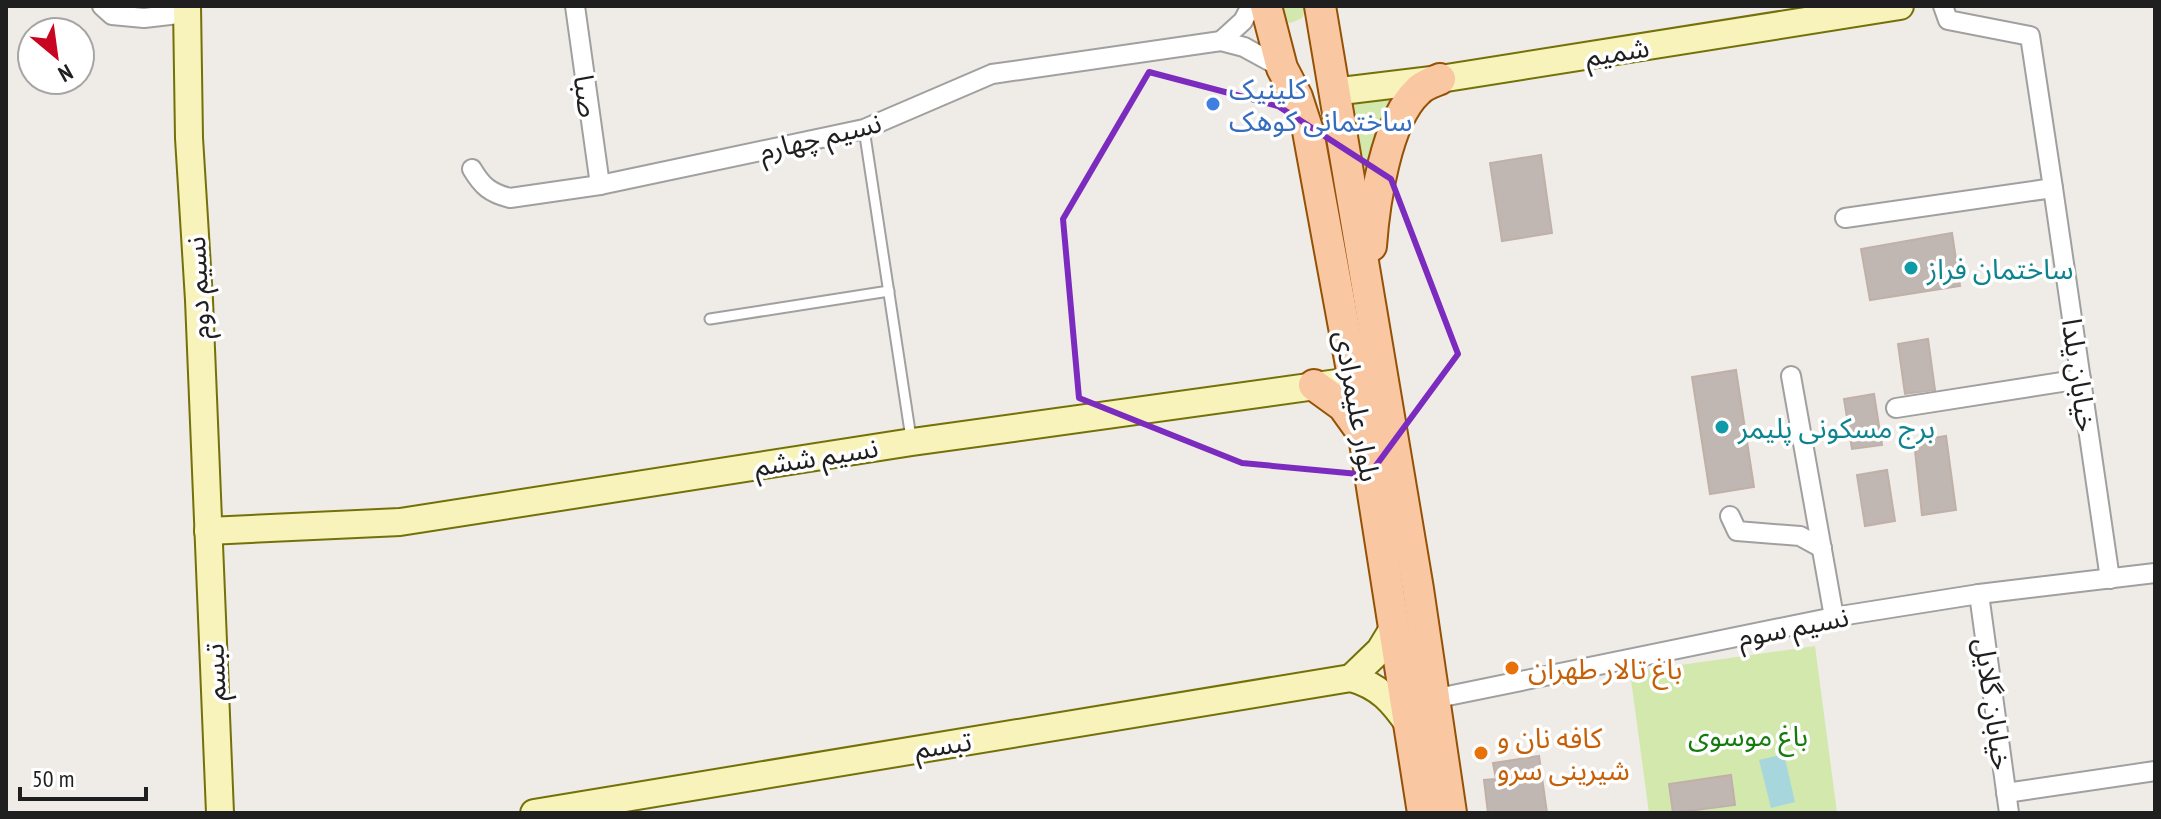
<svg xmlns="http://www.w3.org/2000/svg" width="2161" height="819" font-family="'PT Sans Narrow','Noto Sans Arabic',sans-serif">
<style>
.grass{fill:#d2e8ad}
.water{fill:#a7d7dc}
.building{fill:#c0b6b2;stroke:#c1b0a8;stroke-width:2}
.lines{fill:none;stroke-linecap:round;stroke-linejoin:round}
.lane-casing{stroke:#a0a0a0;stroke-width:13}
.street-casing{stroke:#a0a0a0;stroke-width:22}
.secondary-casing{stroke:#747108;stroke-width:30}
.primary-casing{stroke:#955105;stroke-width:34}
.lane{stroke:#fff;stroke-width:9}
.street{stroke:#fff;stroke-width:18}
.secondary{stroke:#f8f2bb;stroke-width:26}
.primary{stroke:#f9c7a1;stroke-width:30}
.marked{fill:none;stroke:#7b2cbf;stroke-width:6;stroke-linejoin:round}
.shop-dot{fill:#3f7fe0;stroke:#fff;stroke-width:3}
.culture-dot{fill:#0f9aa8;stroke:#fff;stroke-width:3}
.food-dot{fill:#e8710a;stroke:#fff;stroke-width:3}
.labels{text-anchor:middle;dominant-baseline:central;stroke-width:7;stroke-linejoin:round;paint-order:stroke}
.street-label{font-size:28px;fill:#1f1f1f;stroke:#fff}
.shop-label{font-size:28px;fill:#366cbe;stroke:#fff;text-anchor:start}
.culture-label{font-size:28px;fill:#0d838f;stroke:#fff;text-anchor:start}
.food-label{font-size:28px;fill:#c56008;stroke:#fff;text-anchor:start}
.park-label{font-size:28px;fill:#157b0f;stroke:#fff}
</style>
<rect width="100%" height="100%" fill="#efebe6"/>
<!-- grass -->
<g class="grass">
<path d="M1267,6H1307L1302,18L1291,23L1279,21Z"/>
<path d="M1400,93L1365,219L1347,102Z"/>
<path d="M1815,646L1837,813H1649L1630,672Z"/>
</g>
<!-- water -->
<path class="water" d="M1784,754L1795,802L1771,808L1759,760Z"/>
<!-- building -->
<g class="building">
<path d="M1541,155L1552,233L1502,241L1490,163Z"/>
<path d="M1952,233L1960,286L1870,300L1861,249Z"/>
<path d="M1928,339L1935,390L1905,394L1898,344Z"/>
<path d="M1736,370L1754,487L1710,494L1692,377Z"/>
<path d="M1874,394L1882,445L1852,449L1844,399Z"/>
<path d="M1946,436L1956,510L1922,515L1914,441Z"/>
<path d="M1887,470L1895,521L1865,526L1857,475Z"/>
<path d="M1539,756L1547,813H1488L1484,780L1496,779L1493,763Z"/>
<path d="M1731,775L1735,805L1673,813L1669,784Z"/>
</g>
<g class="lines">
<!-- lane casing -->
<g class="lane-casing">
<g id="lane">
<path d="M864,129L911,438"/>
<path d="M710,319L889,291"/>
</g>
</g>
<!-- street casing -->
<g class="street-casing">
<g id="street">
<path d="M102,6L112,15L144,18L187,13"/>
<path d="M575,6L600,185"/>
<path d="M1943,6L1948,20L2030,36L2053,188"/>
<path d="M1221,41L1243,21L1251,6"/>
<path d="M472,169C482,186 490,193 510,198L600,185L864,129L992,74L1221,41L1244,47L1282,68"/>
<path d="M1845,218L2053,188L2110,579"/>
<path d="M1791,376L1834,617"/>
<path d="M1896,408L2081,379"/>
<path d="M1730,516L1737,531L1800,536L1822,548"/>
<path d="M1979,594L2009,813"/>
<path d="M1433,699L1834,617L1979,594L2155,573"/>
<path d="M2006,793L2155,771"/>
</g>
</g>
<!-- secondary casing -->
<g class="secondary-casing">
<g id="secondary">
<path d="M187,6L189,138L199,300L220,813"/>
<path d="M1333,92L1440,79L1900,6"/>
<path d="M208,531L400,522L912,442L1373,378"/>
<path d="M1351,678L1380,650L1394,627"/>
<path d="M534,813L1351,678C1380,686 1393,702 1409,725"/>
</g>
</g>
<!-- primary casing -->
<g class="primary-casing">
<g id="primary">
<path d="M1266,6L1282,68L1297,97L1308,131L1364,436L1423,813"/>
<path d="M1320,6L1418,589L1451,813"/>
<path d="M1371,246C1374,204 1386,120 1418,91C1423,85 1433,82 1440,79"/>
<path d="M1314,385L1343,406L1361,431"/>
</g>
</g>
<!-- lane -->
<use href="#lane" class="lane"/>
<!-- street -->
<use href="#street" class="street"/>
<!-- secondary -->
<use href="#secondary" class="secondary"/>
<!-- primary -->
<use href="#primary" class="primary"/>
</g>
<!-- marked area -->
<path class="marked" d="M1149,72L1278,106L1391,179L1458,354L1369,475L1242,463L1079,398L1063,219Z"/>
<!-- markers -->
<circle class="shop-dot" cx="1213" cy="104" r="8"/>
<g class="culture-dot">
<circle cx="1911" cy="268" r="8"/>
<circle cx="1722" cy="427" r="8"/>
</g>
<g class="food-dot">
<circle cx="1512" cy="668" r="8"/>
<circle cx="1481" cy="753" r="8"/>
</g>
<g class="labels">
<!-- street labels -->
<g class="street-label">
<text transform="translate(1617 51) rotate(-9)">شمیم</text>
<text transform="translate(587 96) rotate(82)">صبا</text>
<text transform="translate(820 136) rotate(-14)">نسیم چهارم</text>
<text transform="translate(197 288) rotate(-93)">نسیم دوم</text>
<text transform="translate(2080 375) rotate(82)">خیابان یلدا</text>
<text transform="translate(1358 406) rotate(80)">بلوار علیمرادی</text>
<text transform="translate(816 456) rotate(-9)">نسیم ششم</text>
<text transform="translate(1793 626) rotate(-11)">نسیم سوم</text>
<text transform="translate(214 672) rotate(-92)">تبسم</text>
<text transform="translate(1994 704) rotate(82)">خیابان گلایل</text>
<text transform="translate(943 744) rotate(-9)">تبسم</text>
</g>
<!-- shop labels -->
<g class="shop-label">
<text x="1229" y="88">کلینیک<tspan x="1229" dy="32">ساختمانی کوهک</tspan></text>
</g>
<!-- culture labels -->
<g class="culture-label">
<text x="1927" y="268">ساختمان فراز</text>
<text x="1738" y="427">برج مسکونی پلیمر</text>
</g>
<!-- food labels -->
<g class="food-label">
<text x="1528" y="668">باغ تالار طهران</text>
<text x="1497" y="737">کافه نان و<tspan x="1497" dy="32">شیرینی سرو</tspan></text>
</g>
<!-- park labels -->
<g class="park-label">
<text x="1748" y="735">باغ موسوی</text>
</g>
</g>
<!-- border -->
<rect width="2161" height="819" fill="none" stroke="#1f1f1f" stroke-width="16"/>
<!-- north arrow -->
<g transform="translate(56 56) rotate(151)"><circle r="38" fill="#ffffff" stroke="#a5a5a5" stroke-width="2"/>
<path d="M0-6L14 30L0 20L-14 30Z" fill="#c80621"/>
<text y="-12" font-size="22" font-weight="bold" text-anchor="middle" fill="#1f1f1f">N</text>
</g>
<!-- scale -->
<path d="M20 787v12h126v-12" fill="none" stroke="#1f1f1f" stroke-width="4"/>
<text x="32" y="787" font-size="24" fill="#1f1f1f" stroke="#ffffff" stroke-width="6" paint-order="stroke">50 m</text>
</svg>
